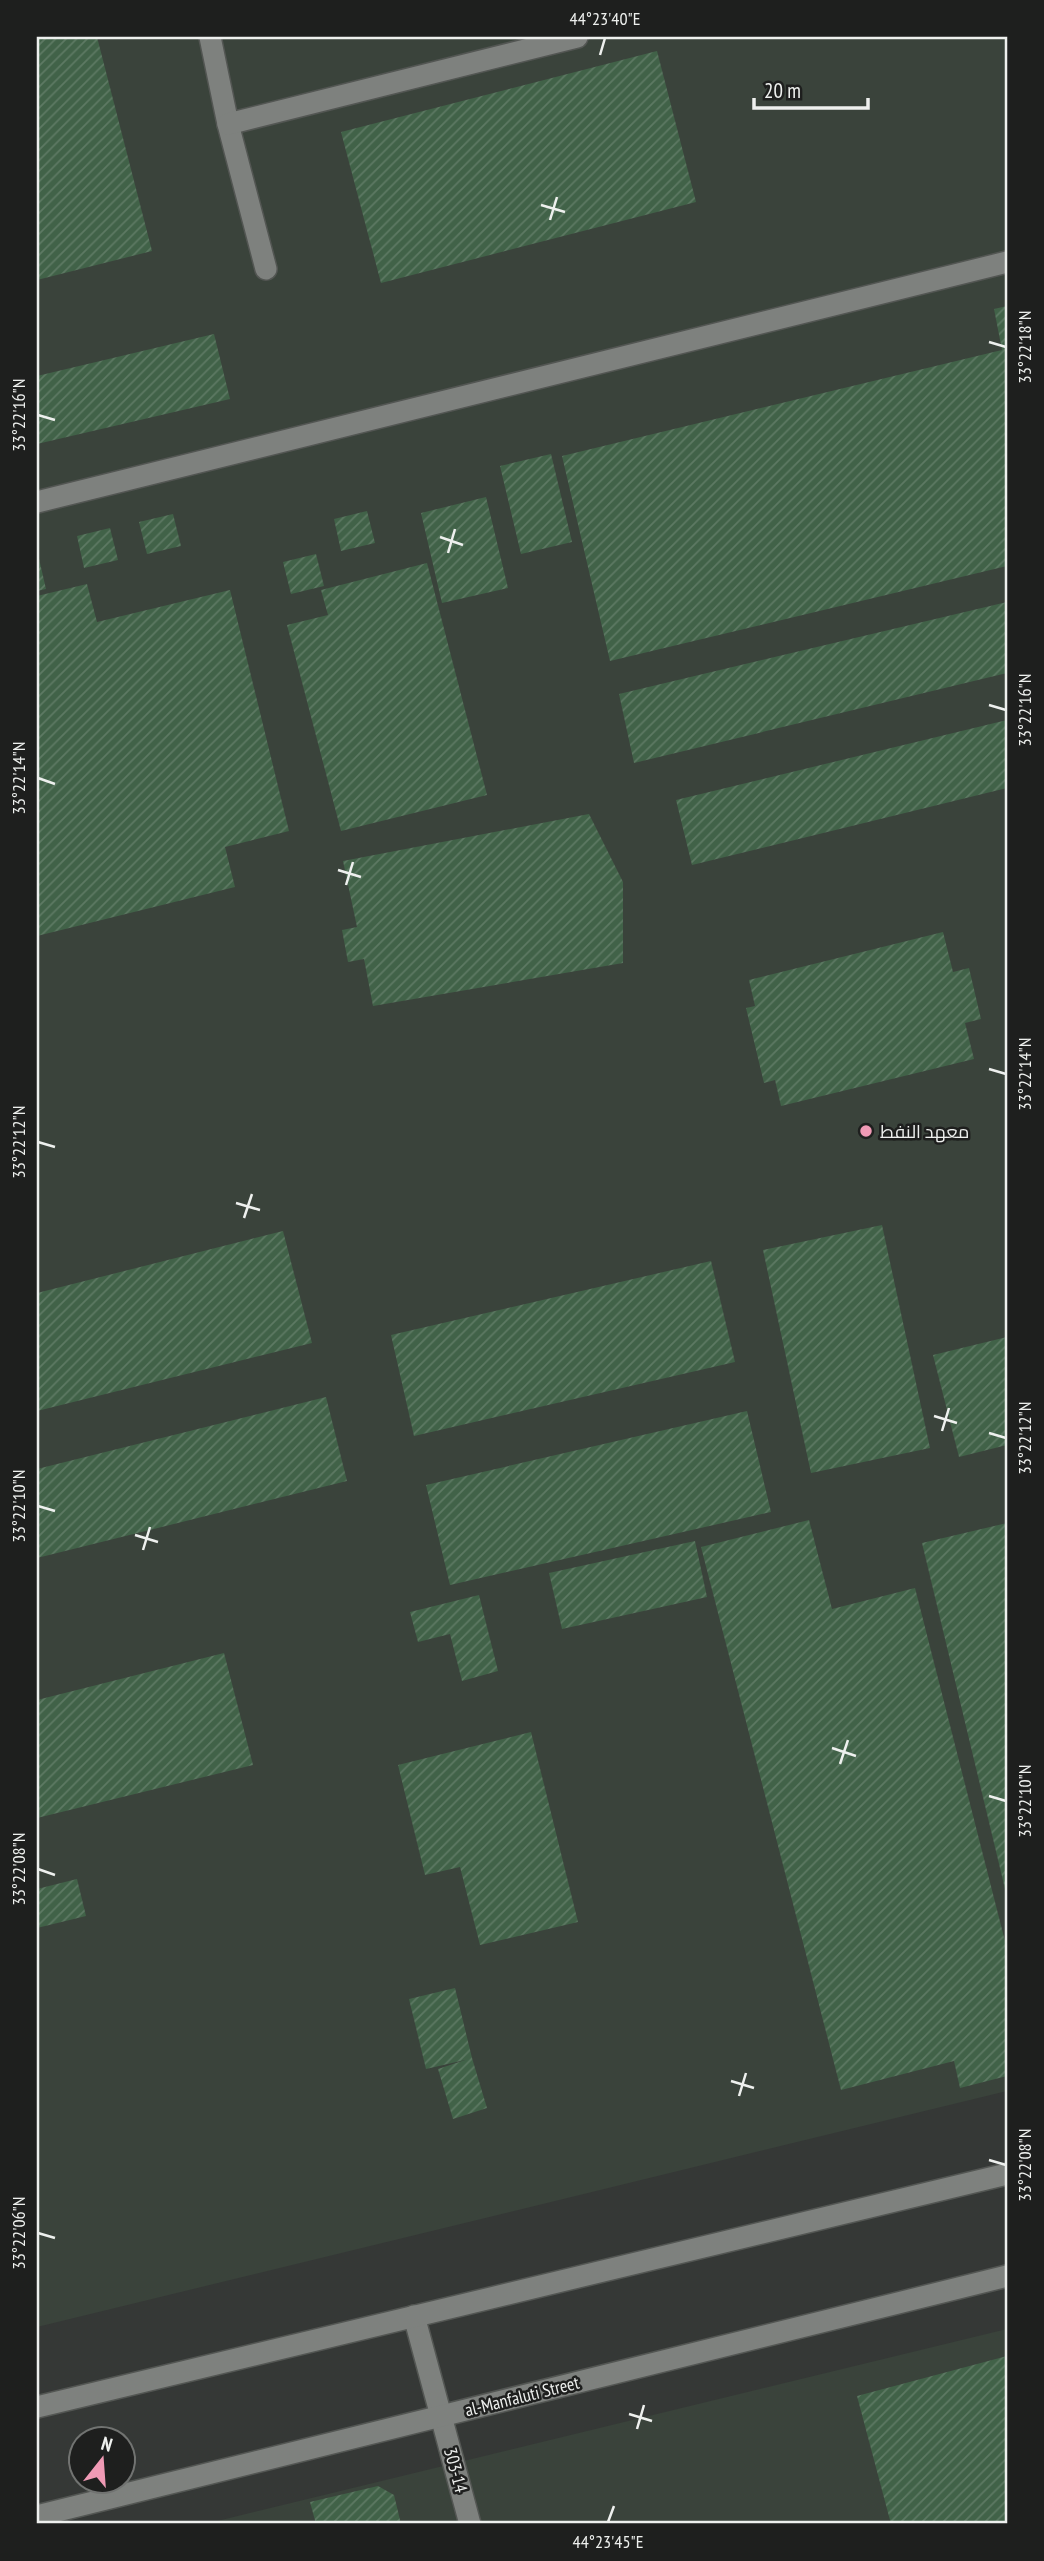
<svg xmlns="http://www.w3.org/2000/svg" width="1044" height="2561" font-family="'PT Sans Narrow',Cairo,sans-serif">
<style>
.built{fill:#3a433b}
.building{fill:url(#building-hatch)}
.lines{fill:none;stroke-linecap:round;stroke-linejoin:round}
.service-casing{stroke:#535653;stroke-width:24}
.minor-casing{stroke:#535653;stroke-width:24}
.tertiary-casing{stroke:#535653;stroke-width:24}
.service{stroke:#7e817e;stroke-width:21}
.minor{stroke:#7e817e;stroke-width:21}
.tertiary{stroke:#7e817e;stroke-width:21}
.ticks{fill:none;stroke:#eef0ee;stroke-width:2.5}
.poi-dot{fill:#f09ab5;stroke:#1e1f1e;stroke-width:2.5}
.labels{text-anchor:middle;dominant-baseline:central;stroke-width:5;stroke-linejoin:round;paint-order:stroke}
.poi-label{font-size:18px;fill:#eef0ee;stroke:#1e1f1e;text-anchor:start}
.street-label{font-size:18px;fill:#eef0ee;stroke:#1e1f1e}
.neatline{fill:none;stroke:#eef0ee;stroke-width:2.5}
.ticks-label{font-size:18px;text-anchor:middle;fill:#eef0ee}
</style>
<defs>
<pattern id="building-hatch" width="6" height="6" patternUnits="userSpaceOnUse" patternTransform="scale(1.75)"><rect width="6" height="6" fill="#416248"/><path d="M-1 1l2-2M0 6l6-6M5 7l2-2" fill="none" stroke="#5d7963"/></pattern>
</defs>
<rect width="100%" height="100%" fill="#353836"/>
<!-- built -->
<g class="built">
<path d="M37,37H1007V2091L37,2327Z"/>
<path d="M1007,2329V2524H205Z"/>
</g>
<!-- building -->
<g class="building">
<path d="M37,37H97L152,251L37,280Z"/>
<path d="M657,51L696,202L381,283L341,132Z"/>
<path d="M1007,306V566L610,661L562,456L1002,350L994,309Z"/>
<path d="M214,334L230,399L37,444V376Z"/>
<path d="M551,454L572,542L521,554L500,466Z"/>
<path d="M486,497L508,588L442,603L421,513Z"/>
<path d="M367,511L375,543L341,551L334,519Z"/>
<path d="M173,514L181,546L147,554L139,522Z"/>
<path d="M110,528L118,560L84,568L77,536Z"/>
<path d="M37,550L46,589L37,591Z"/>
<path d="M316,554L324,586L291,594L283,562Z"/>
<path d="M427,563L487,795L341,831L287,625L328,615L321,590Z"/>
<path d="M87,584L97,622L230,590L289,831L225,847L235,887L37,936V596Z"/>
<path d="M1007,602V673L634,763L619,694Z"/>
<path d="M1007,720V788L692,865L676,800Z"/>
<path d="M589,814L623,882V963L373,1006L364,959L348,962L342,930L357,927L343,861Z"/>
<path d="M943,932L953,972L969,968L981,1019L965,1023L974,1059L781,1106L775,1080L764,1083L746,1008L755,1006L749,980Z"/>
<path d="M882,1225L930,1448L811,1473L763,1250Z"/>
<path d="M283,1231L312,1343L37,1411V1293Z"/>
<path d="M711,1261L735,1362L414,1436L391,1335Z"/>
<path d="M1007,1337V1445L959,1457L933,1355Z"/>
<path d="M326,1397L347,1481L37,1558V1469Z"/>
<path d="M747,1411L771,1512L450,1585L426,1485Z"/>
<path d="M809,1520L832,1609L915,1588L1007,1949V2076L960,2088L954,2061L841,2090L701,1547Z"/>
<path d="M1007,1523V1893H1006L922,1543Z"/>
<path d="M695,1541L707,1597L562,1629L549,1573Z"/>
<path d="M479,1595L498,1671L462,1681L450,1634L418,1642L410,1612Z"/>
<path d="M224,1653L253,1765L37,1818V1700Z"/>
<path d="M531,1732L578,1922L480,1945L460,1867L425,1875L398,1765Z"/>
<path d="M77,1879L86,1916L37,1928V1889Z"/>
<path d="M455,1988L472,2058L487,2108L453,2119L438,2069L465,2060L426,2069L409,1999Z"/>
<path d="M1007,2356V2524H891L857,2396Z"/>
<path d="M378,2486L394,2495L401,2524H316L310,2502Z"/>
</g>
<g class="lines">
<!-- service casing -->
<g class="service-casing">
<g id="service">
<path d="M210,37L228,124L266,269"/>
<path d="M228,124L577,37"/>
<path d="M37,502L1007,262"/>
</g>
</g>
<!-- minor casing -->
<g class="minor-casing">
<path id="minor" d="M441,2416L470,2524"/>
</g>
<!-- tertiary casing -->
<g class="tertiary-casing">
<g id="tertiary">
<path d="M414,2316L441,2416"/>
<path d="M37,2407L1007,2174"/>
<path d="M37,2516L1007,2276"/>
</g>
</g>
<!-- service -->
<use href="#service" class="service"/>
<!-- minor -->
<use href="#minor" class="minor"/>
<!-- tertiary -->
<use href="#tertiary" class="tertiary"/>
</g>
<!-- ticks -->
<path class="ticks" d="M600,55L605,38M541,205L565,212M550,220L557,197M989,342L1006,347M38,415L55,420M440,537L463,545M448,553L455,529M989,705L1006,710M38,778L55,784M338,870L361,877M346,885L353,862M989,1069L1006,1074M38,1142L55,1147M236,1203L260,1210M244,1218L252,1194M934,1416L957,1423M942,1431L949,1408M989,1433L1006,1438M38,1506L55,1511M135,1535L158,1542M143,1550L150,1527M832,1748L856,1756M840,1764L848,1740M989,1796L1006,1801M38,1869L55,1875M731,2081L754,2088M739,2096L746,2073M989,2160L1006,2165M38,2233L55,2238M629,2414L652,2421M637,2429L644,2405M608,2522L614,2506"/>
<!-- markers -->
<circle class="poi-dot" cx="866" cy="1131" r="7"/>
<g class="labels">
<!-- poi labels -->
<g class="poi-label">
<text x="880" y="1131">معهد النفط</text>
</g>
<!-- street labels -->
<g class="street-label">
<text transform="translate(522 2396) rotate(-14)">al-Manfaluti Street</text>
<text transform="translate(456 2470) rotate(75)">303-14</text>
</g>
</g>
<!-- border -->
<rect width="1044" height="2561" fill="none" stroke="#1e1f1e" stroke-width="77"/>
<!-- north arrow -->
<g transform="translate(102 2460) rotate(17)"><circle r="33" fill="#1e1f1e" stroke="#717371" stroke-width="2"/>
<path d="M0-5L12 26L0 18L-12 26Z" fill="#f09ab5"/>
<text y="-10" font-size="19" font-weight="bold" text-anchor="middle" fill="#eef0ee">N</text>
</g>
<!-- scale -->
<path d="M754 98v10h114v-10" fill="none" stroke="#eef0ee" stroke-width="3.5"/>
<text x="764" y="98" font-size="21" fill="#eef0ee" stroke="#1e1f1e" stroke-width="5" paint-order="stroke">20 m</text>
<rect x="38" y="38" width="968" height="2484" class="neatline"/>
<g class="ticks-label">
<text x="605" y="25">44°23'40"E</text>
<text transform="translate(1025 347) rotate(-90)" y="6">33°22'18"N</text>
<text transform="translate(19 415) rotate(-90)" y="6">33°22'16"N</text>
<text transform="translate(1025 710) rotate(-90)" y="6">33°22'16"N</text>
<text transform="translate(19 778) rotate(-90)" y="6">33°22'14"N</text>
<text transform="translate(1025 1074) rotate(-90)" y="6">33°22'14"N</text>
<text transform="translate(19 1142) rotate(-90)" y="6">33°22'12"N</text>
<text transform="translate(1025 1438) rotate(-90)" y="6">33°22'12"N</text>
<text transform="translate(19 1506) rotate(-90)" y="6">33°22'10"N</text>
<text transform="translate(1025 1801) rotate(-90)" y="6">33°22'10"N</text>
<text transform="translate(19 1869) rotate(-90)" y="6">33°22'08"N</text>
<text transform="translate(1025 2165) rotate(-90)" y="6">33°22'08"N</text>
<text transform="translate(19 2233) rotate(-90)" y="6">33°22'06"N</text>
<text x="608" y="2548">44°23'45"E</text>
</g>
</svg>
